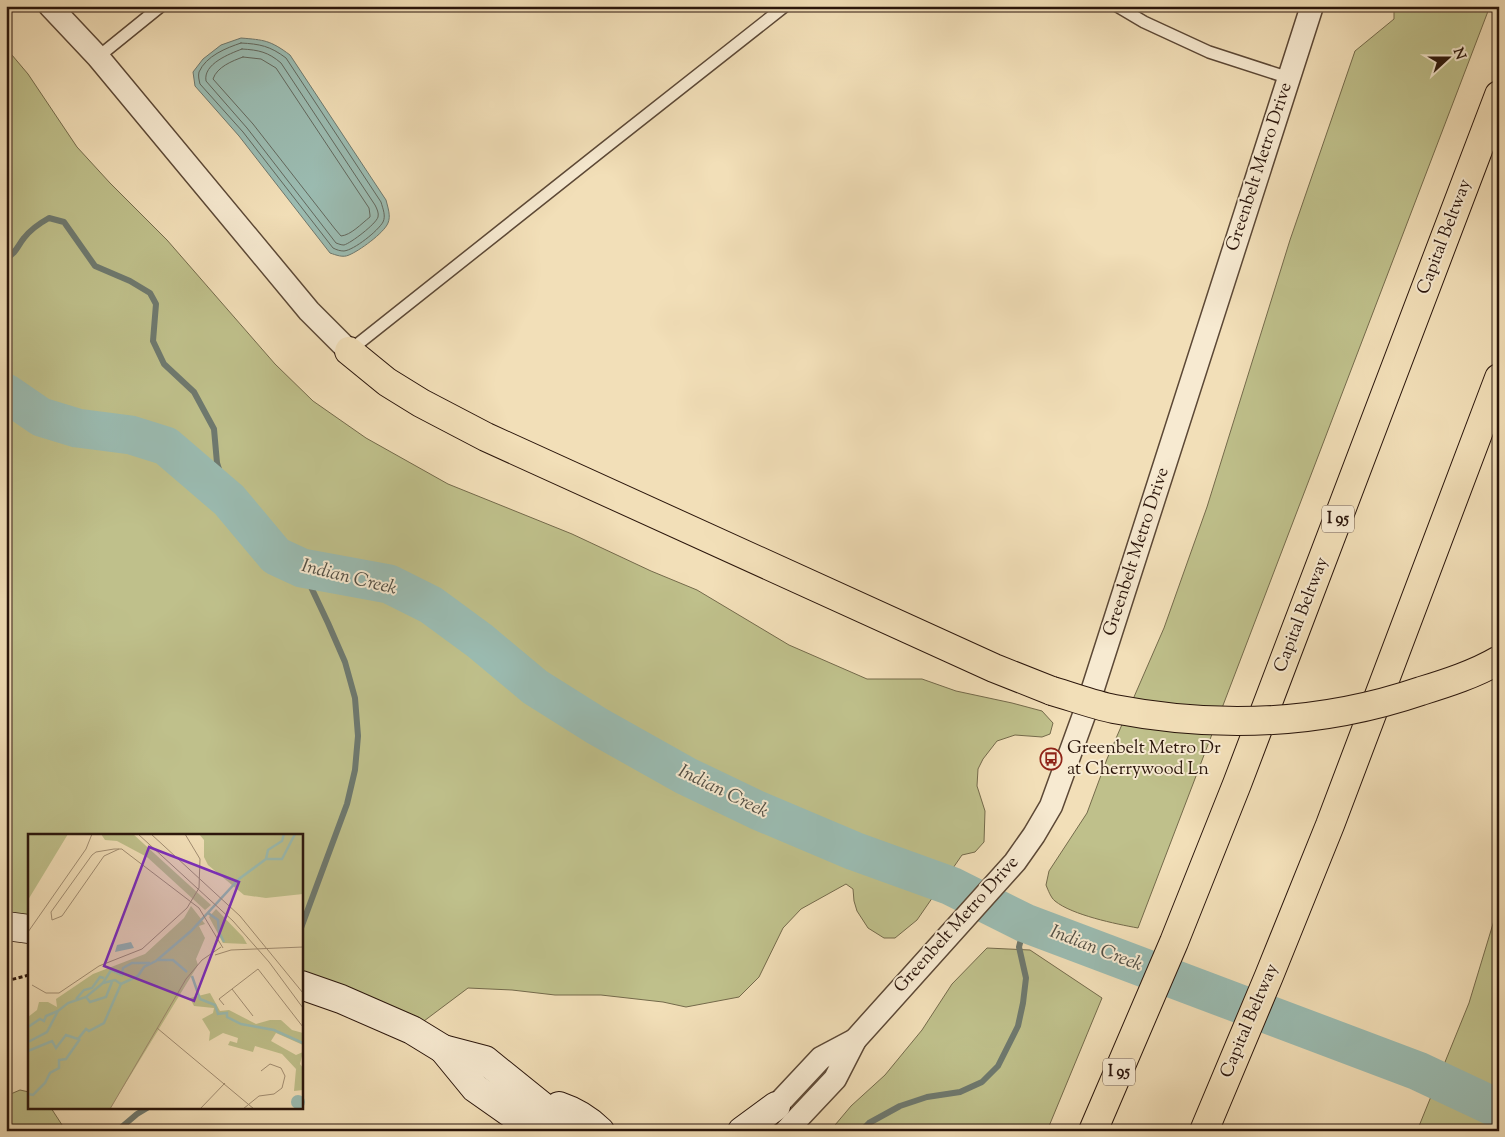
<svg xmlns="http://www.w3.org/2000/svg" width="1505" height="1137" font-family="'Sorts Mill Goudy',serif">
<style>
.green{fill:#bfc08b;stroke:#746a4b}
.water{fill:#9bbcb2;stroke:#6e796f}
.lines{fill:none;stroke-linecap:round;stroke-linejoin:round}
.shore{stroke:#62685e;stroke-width:1}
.stream{stroke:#6e796f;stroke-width:6}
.river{stroke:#9bbcb2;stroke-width:39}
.lane-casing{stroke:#5c4836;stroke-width:14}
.street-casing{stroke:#5c4836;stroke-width:25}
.secondary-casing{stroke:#2a150b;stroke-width:30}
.highway-casing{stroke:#2a150b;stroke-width:30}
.path{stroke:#2a150b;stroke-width:3;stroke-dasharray:4 2.5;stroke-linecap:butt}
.lane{stroke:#f7ead1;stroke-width:11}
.street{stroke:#f7ead1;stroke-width:22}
.secondary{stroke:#f7ead1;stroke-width:28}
.highway{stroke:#f2dfb8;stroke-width:28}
.highway-bridge-casing{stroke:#2a150b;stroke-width:30;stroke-linecap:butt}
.highway-bridge{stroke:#f2dfb8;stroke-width:28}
.labels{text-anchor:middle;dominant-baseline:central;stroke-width:4;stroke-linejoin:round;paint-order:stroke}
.shield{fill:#f7ead1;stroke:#685546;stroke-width:1}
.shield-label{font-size:16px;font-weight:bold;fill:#2a150b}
.street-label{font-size:18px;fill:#2a150b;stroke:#f7ead1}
.poi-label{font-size:18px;fill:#2a150b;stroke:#f7ead1;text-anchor:start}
.water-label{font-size:19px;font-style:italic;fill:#524f45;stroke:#f7ead1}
.inset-river{fill:none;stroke:#9bbcb2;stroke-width:2.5}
.inset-road{fill:none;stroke:#a28e73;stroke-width:1}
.view{fill:#7b2cbf;fill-opacity:0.15;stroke:#7b2cbf;stroke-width:2.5}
.inset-edge{fill:none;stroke:#2a150b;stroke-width:2.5}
</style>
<rect width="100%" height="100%" fill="#f2dfb8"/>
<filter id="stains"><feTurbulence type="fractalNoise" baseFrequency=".004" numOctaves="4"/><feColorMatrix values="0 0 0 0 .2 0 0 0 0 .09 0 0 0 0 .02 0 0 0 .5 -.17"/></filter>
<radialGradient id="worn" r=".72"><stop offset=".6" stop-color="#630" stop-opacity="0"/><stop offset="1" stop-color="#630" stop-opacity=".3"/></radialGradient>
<!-- green -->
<g class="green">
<path d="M1394,6H1490L1138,928C1116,924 1072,915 1055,901C1051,898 1048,890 1046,885L1049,871L1087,813L1107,759L1164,628L1207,507L1290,240L1355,51L1394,19Z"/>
<path d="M6,48L28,74L77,147L110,183L167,240L275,364L313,401L366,438L448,484L572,534L651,571L697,590L789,645L867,679H922L956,691L1012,703L1042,711L1053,723L1050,734L1042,737L1015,735L997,741L983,759L978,769L977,786L985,811L984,842L975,852L962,855L917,920L895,938H884L868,928L857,911L854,901L853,889L846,884L801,909L783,928L759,977L739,997L686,1007L663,1002L601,995H555L512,990L468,988L412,1030L301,985V836H29V929L6,926Z"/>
<path d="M1499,904V1131H1417L1469,1003Z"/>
<path d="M987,948L1030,950L1102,998L1047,1131H830L851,1106L885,1075L922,1030L952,984Z"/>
<path d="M20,1090L29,1092V1108H51L66,1131H6V1096Z"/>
</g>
<!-- water -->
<path class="water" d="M241,38C264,40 270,40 290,55L386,200C388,208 391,216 388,223C384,233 359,251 349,255C343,258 336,255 330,253L239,136L195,86L193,72L203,59L221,45Z"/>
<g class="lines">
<!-- shore -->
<g class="shore">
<path d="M241,43C260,44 270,46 286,58L381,202C383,209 386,216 383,222C378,231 354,250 344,251C340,251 337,250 333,248L243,132L200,84C199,80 198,76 199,72C206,56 226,48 241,43Z"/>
<path d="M242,49C259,50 268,52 281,63L375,205C377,209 379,213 378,217C376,224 351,243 344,245C341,245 339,244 336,243L247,128L206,81C203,64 229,54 242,49Z"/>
<path d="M243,57L261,59L276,68L369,208L370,215V217C361,224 351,235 341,236L335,229L253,124L213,79C217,67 232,61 243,57Z"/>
</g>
<!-- stream -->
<g class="stream">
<path d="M6,258C16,254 18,245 24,238C31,229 40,223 49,218L64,222L95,266L130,281L150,293L156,304L153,341L164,364L194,392L214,429L217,463L229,500"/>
<path d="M301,928L347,804L355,770L358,736L355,698L345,662L328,623L302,568"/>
<path d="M117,1131L137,1114L147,1108"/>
<path d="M861,1131L869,1123L900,1106L927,1097L960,1092L982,1082L998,1066L1018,1026L1023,1003L1026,978L1019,947L1025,923"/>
</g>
<!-- river -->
<path class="river" d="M6,393L41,417L77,428L131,435L166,446L229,500L276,556L302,568L389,584L431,605L480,641L535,687L597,726L686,776L757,810L854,851L951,886L1025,923L1418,1071L1499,1109"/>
<!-- lane casing -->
<g class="lane-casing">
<g id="lane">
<path d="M1117,6L1144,22L1209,52L1289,78"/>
<path d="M98,57L161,6"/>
<path d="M349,351L601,151L785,6"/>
</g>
</g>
<!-- street casing -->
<g class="street-casing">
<g id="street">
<path d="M50,6L98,57L309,311L349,351"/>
<path d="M764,1119L821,1058L855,1040"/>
<path d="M786,1131L835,1079L855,1040L1015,862L1034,835L1051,806L1088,704L1312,6"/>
</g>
</g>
<!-- secondary casing -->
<g class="secondary-casing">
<g id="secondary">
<path d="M6,926L29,929"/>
<path d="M301,985L341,999L412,1030L443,1049L485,1060L573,1131"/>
<path d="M443,1049L475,1088L536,1131"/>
<path d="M559,1106C574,1111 588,1119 600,1131"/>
<path d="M742,1131L776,1106"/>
</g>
</g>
<!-- highway casing -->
<g class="highway-casing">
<g id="highway">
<path d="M349,351L387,382L421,403L486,437L994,668L1052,691"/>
<path d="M1093,1131L1174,942L1237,784L1499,95"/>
<path d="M1204,1131L1269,976L1330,825L1499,378"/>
</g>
</g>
<!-- path -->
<path class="path" d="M6,981L29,975"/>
<!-- lane -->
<use href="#lane" class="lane"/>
<!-- street -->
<use href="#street" class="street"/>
<!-- secondary -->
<use href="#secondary" class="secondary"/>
<!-- highway -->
<use href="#highway" class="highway"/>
<!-- highway-bridge casing -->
<g class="highway-bridge-casing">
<path id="highway-bridge" d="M1052,691C1073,697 1094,705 1114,709C1218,729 1321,725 1421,691C1447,683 1475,674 1499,660"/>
</g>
<!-- highway-bridge -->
<use href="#highway-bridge" class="highway-bridge"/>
</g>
<!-- icons -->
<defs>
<g id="bus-ring" transform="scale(1.125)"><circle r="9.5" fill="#f7ead1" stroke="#8f2418" stroke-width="1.5"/><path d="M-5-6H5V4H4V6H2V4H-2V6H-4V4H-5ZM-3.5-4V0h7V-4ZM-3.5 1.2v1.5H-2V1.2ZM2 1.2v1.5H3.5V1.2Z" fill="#8f2418"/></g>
</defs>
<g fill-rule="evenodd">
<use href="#bus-ring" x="1051" y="759"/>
</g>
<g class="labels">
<!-- shield labels -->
<g class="shield">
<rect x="1322" y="505.5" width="32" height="27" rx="4"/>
<rect x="1103" y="1058.5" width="32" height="27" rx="4"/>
</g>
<g class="shield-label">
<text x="1338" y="519">I 95</text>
<text x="1119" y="1072">I 95</text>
</g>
<!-- street labels -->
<g class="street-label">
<text transform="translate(1260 167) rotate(-72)">Greenbelt Metro Drive</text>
<text transform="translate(1445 237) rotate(-69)">Capital Beltway</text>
<text transform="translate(1137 552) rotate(-72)">Greenbelt Metro Drive</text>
<text transform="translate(1302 615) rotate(-69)">Capital Beltway</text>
<text transform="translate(957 925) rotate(-48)">Greenbelt Metro Drive</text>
<text transform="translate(1250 1021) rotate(-67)">Capital Beltway</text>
</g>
<!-- poi labels -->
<g class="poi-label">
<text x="1067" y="749">Greenbelt Metro Dr<tspan x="1067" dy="21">at Cherrywood Ln</tspan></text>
</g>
<!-- water labels -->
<g class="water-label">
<text transform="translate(349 578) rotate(14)">Indian Creek</text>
<text transform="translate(723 792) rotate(26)">Indian Creek</text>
<text transform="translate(1096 949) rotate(21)">Indian Creek</text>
</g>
</g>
<!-- overview -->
<g transform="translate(28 834)">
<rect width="275" height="275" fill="#f2dfb8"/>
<path d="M0,0H40L0,66ZM73,0H105L183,71L177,76L119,23L89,7L77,6ZM171,0H275V60L238,64L216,61L180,31L176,23V6ZM163,72L177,90L171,92L177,104L168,125L170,131L82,275H0V183L9,176L11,168H20L29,173L28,165L65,140L117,120L156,84ZM188,75L215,103L219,110L195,109L181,83ZM182,159L192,177L201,176L228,190L242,186H253L264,196L275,199V211L248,199L243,207L268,221L275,218L272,230L275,234V256L266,257L268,235L254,220L227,212L225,218L200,211L202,207L209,209L210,204L195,199L181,207L182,198L174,185L185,179L186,174L166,172L162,164Z" fill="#bfc08b"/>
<path d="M103,108L106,114L87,118L89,111ZM263 268a7 7 0 1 1 14 0a7 7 0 1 1-14 0Z" fill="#9bbcb2"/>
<path class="inset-river" d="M238,25L240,16L254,7L256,0M180,79L190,86L191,98L196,108M130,126H145L159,138M164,142L172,165L187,171L190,180L199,179V183L213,190L246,196L275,209M75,149L83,136L94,141L95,134L104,129H122M58,163L62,168L78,163L84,148M48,165L56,156L64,154L72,143L76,144M0,193L12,185L16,187L18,182L30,177M0,208L19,198L30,177L40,169L58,163L75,149L87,146L93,150L110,142L116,133L128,127L163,97L211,45L238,25H254L267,0M0,217L24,207L28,214L38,201L50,205L58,195L61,197L76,189L93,150M0,260L5,261L17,249L22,239L31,234V226L38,225L52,205"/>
<path class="inset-road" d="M110,0L205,87L241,128L275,174M123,0L212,82L275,159M91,15L76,22L34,82L24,86L23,78L64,21L68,18L86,15H94L95,16L171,74L195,114M0,98L58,15L64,0M114,115L159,74L171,54L172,25L157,0M187,121L203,116L275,113M4,151L18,159H31L71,132L114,115M204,155L225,182M196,171L191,165L230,135L275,193M129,194L226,275M82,275L158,145L174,126L193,113M172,275L197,249M215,275L231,262L246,260L254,254L257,242L253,234L242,230L233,237"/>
<path class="view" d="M121,13L211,48L166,167L76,132Z"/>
<rect width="275" height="275" class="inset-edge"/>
</g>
<!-- margin -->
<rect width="1505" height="1137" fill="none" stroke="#f2dfb8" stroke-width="25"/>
<rect x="8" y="8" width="1490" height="1122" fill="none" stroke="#2a150b" stroke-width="2.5"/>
<rect x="12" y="12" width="1480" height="1112" fill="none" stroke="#2a150b"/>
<!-- north arrow -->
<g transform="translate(1448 58) rotate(69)" stroke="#f7ead1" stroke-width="4" paint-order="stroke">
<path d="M0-4L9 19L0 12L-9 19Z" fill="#2a150b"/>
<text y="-8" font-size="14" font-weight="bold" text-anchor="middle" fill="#2a150b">N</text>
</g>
<rect width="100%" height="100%" filter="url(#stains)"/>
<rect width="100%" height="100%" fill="url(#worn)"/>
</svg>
